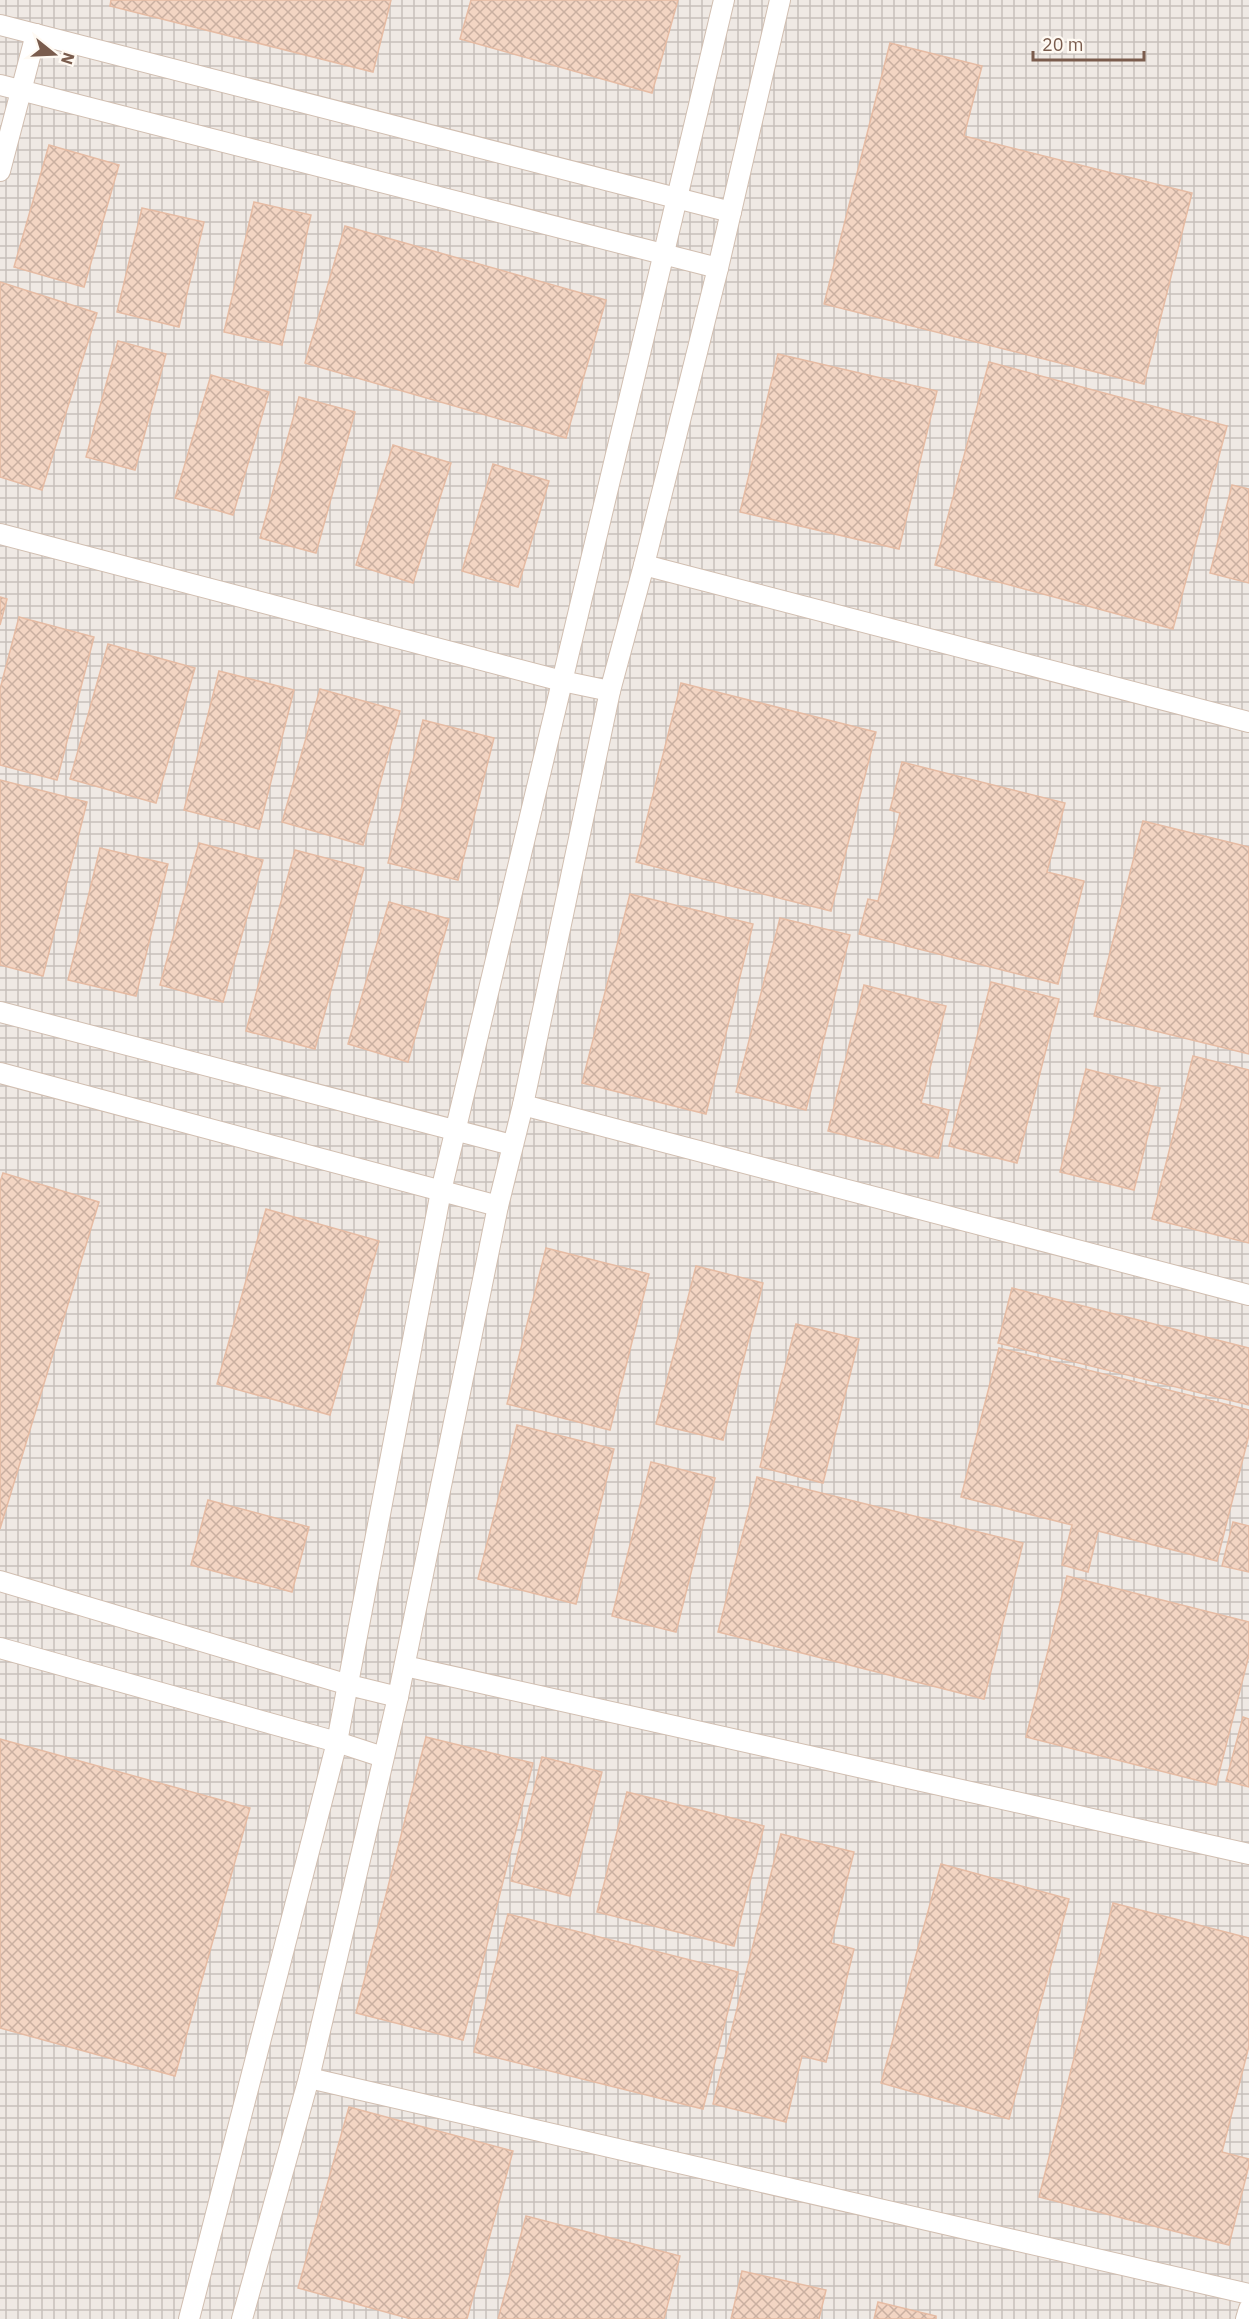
<svg xmlns="http://www.w3.org/2000/svg" width="1249" height="2319" font-family="'IBM Plex Sans',sans-serif">
<style>
.industrial{fill:url(#industrial-grid)}
.building{fill:url(#building-cross-hatch);stroke:#e6bba3;stroke-width:1.5}
.lines{fill:none;stroke-linecap:round;stroke-linejoin:round}
.lane-casing{stroke:#d1beb0;stroke-width:22}
.lane{stroke:#fff;stroke-width:20}
</style>
<defs>
<pattern id="industrial-grid" width="8" height="8" patternUnits="userSpaceOnUse" patternTransform="scale(1.5)"><rect width="8" height="8" fill="#efe9e4"/><path d="M0 4h8M4 0v8" fill="none" stroke="#c7c0bb"/></pattern>
<pattern id="building-cross-hatch" width="8" height="8" patternUnits="userSpaceOnUse" patternTransform="scale(1.5)"><rect width="8" height="8" fill="#f3d5c3"/><path d="M0 0l8 8M0 8l8-8" fill="none" stroke="#cab0a1"/></pattern>
</defs>
<rect width="100%" height="100%" fill="#fdf6ec"/>
<!-- industrial -->
<rect class="industrial" x="0" y="0" width="1249" height="2319"/>
<!-- building -->
<g class="building">
<path d="M111,0H391L373,72L110,6Z"/>
<path d="M471,0H678L652,93L460,39Z"/>
<path d="M890,43L982,66L964,136L1192,193L1144,384L824,304Z"/>
<path d="M49,145L119,165L84,287L14,267Z"/>
<path d="M254,202L311,215L282,345L224,332Z"/>
<path d="M142,208L204,222L179,327L117,312Z"/>
<path d="M345,226L606,300L566,438L305,363Z"/>
<path d="M0,282L97,313L42,490L0,477Z"/>
<path d="M118,341L166,354L135,470L86,457Z"/>
<path d="M778,354L937,391L899,549L740,512Z"/>
<path d="M989,362L1227,426L1173,629L935,565Z"/>
<path d="M211,375L269,392L233,515L175,498Z"/>
<path d="M299,397L355,412L316,553L260,538Z"/>
<path d="M393,445L451,463L413,583L356,565Z"/>
<path d="M493,464L549,481L518,587L462,571Z"/>
<path d="M1232,485L1249,489V583L1210,573Z"/>
<path d="M0,597L7,599L0,625Z"/>
<path d="M19,617L94,637L57,780L0,765V689Z"/>
<path d="M108,644L195,668L156,803L70,779Z"/>
<path d="M219,671L294,690L259,829L184,810Z"/>
<path d="M681,683L876,732L831,911L636,862Z"/>
<path d="M320,689L400,711L363,845L282,822Z"/>
<path d="M423,720L494,738L458,880L388,863Z"/>
<path d="M902,762L1065,803L1047,872L1084,881L1058,984L859,934L868,899L878,901L900,813L890,810Z"/>
<path d="M0,780L87,802L43,976L0,965Z"/>
<path d="M1143,821L1249,847V1054L1094,1016Z"/>
<path d="M199,843L263,860L223,1002L160,985Z"/>
<path d="M100,848L168,864L136,996L68,980Z"/>
<path d="M295,850L364,868L315,1049L246,1031Z"/>
<path d="M630,894L753,924L706,1114L582,1083Z"/>
<path d="M389,902L449,919L408,1062L348,1044Z"/>
<path d="M780,918L850,935L806,1110L736,1092Z"/>
<path d="M991,982L1059,999L1017,1163L949,1146Z"/>
<path d="M864,985L946,1006L921,1103L949,1110L938,1158L828,1131Z"/>
<path d="M1193,1056L1249,1070V1243L1152,1219Z"/>
<path d="M1086,1069L1160,1088L1134,1190L1060,1172Z"/>
<path d="M3,1173L99,1202L0,1529V1182Z"/>
<path d="M266,1209L379,1241L330,1415L217,1384Z"/>
<path d="M546,1248L649,1274L610,1430L507,1404Z"/>
<path d="M696,1266L763,1283L723,1440L656,1424Z"/>
<path d="M1012,1288L1249,1348V1405L998,1343Z"/>
<path d="M796,1324L859,1339L823,1483L760,1467Z"/>
<path d="M999,1348L1249,1410V1435L1217,1561L1098,1531L1088,1572L1062,1565L1072,1525L961,1497Z"/>
<path d="M517,1425L614,1449L576,1604L478,1579Z"/>
<path d="M651,1462L715,1478L676,1632L612,1616Z"/>
<path d="M757,1477L1023,1543L984,1699L718,1632Z"/>
<path d="M208,1500L309,1527L292,1592L191,1565Z"/>
<path d="M1233,1522L1249,1526V1572L1222,1566Z"/>
<path d="M1067,1576L1249,1622V1655L1216,1785L1026,1737Z"/>
<path d="M1243,1717L1249,1719V1787L1226,1781Z"/>
<path d="M426,1737L533,1763L463,2040L356,2013Z"/>
<path d="M0,1739L250,1808L175,2076L0,2028Z"/>
<path d="M542,1757L602,1772L570,1896L511,1881Z"/>
<path d="M627,1792L764,1826L734,1946L597,1912Z"/>
<path d="M781,1834L854,1852L831,1943L854,1949L826,2062L802,2056L786,2122L713,2104Z"/>
<path d="M941,1864L1069,1899L1009,2119L881,2083Z"/>
<path d="M1113,1903L1249,1938V2046L1222,2152L1249,2159V2165L1229,2245L1039,2197Z"/>
<path d="M508,1914L738,1972L703,2109L474,2052Z"/>
<path d="M349,2107L513,2151L467,2319H411L298,2288Z"/>
<path d="M526,2216L680,2256L664,2319H498Z"/>
<path d="M742,2271L826,2290L819,2319H731Z"/>
<path d="M878,2302L936,2316V2319H874Z"/>
</g>
<g class="lines">
<!-- lane casing -->
<g class="lane-casing">
<g id="lane">
<path d="M0,25L731,212"/>
<path d="M0,85L718,268"/>
<path d="M0,171L36,34"/>
<path d="M0,534L562,681L610,691"/>
<path d="M644,565L1249,722"/>
<path d="M0,1012L512,1145"/>
<path d="M0,1073L498,1206"/>
<path d="M523,1105L1249,1295"/>
<path d="M0,1581L349,1685L398,1697"/>
<path d="M0,1648L337,1742L383,1757"/>
<path d="M405,1666L1249,1854"/>
<path d="M309,2078L1249,2294"/>
<path d="M189,2319L337,1742L441,1191L724,0"/>
<path d="M242,2319L309,2078L398,1697L498,1206L523,1105L610,691L644,565L718,268L780,0"/>
<path d="M1246,2319L1249,2309"/>
</g>
</g>
<!-- lane -->
<use href="#lane" class="lane"/>
</g>
<!-- north arrow -->
<g transform="translate(54 54) rotate(108)" stroke="#fffaf3" stroke-width="4.5" paint-order="stroke">
<path d="M0-4.5L10 22L0 15L-10 22Z" fill="#7a5c4d"/>
<text y="-9" font-size="16" font-weight="bold" text-anchor="middle" fill="#7a5c4d">N</text>
</g>
<!-- scale -->
<path d="M1033 51v9h111v-9" fill="none" stroke="#7a5c4d" stroke-width="3"/>
<text x="1042" y="51" font-size="18" fill="#7a5c4d" stroke="#fffaf3" stroke-width="4.5" paint-order="stroke">20 m</text>
</svg>
